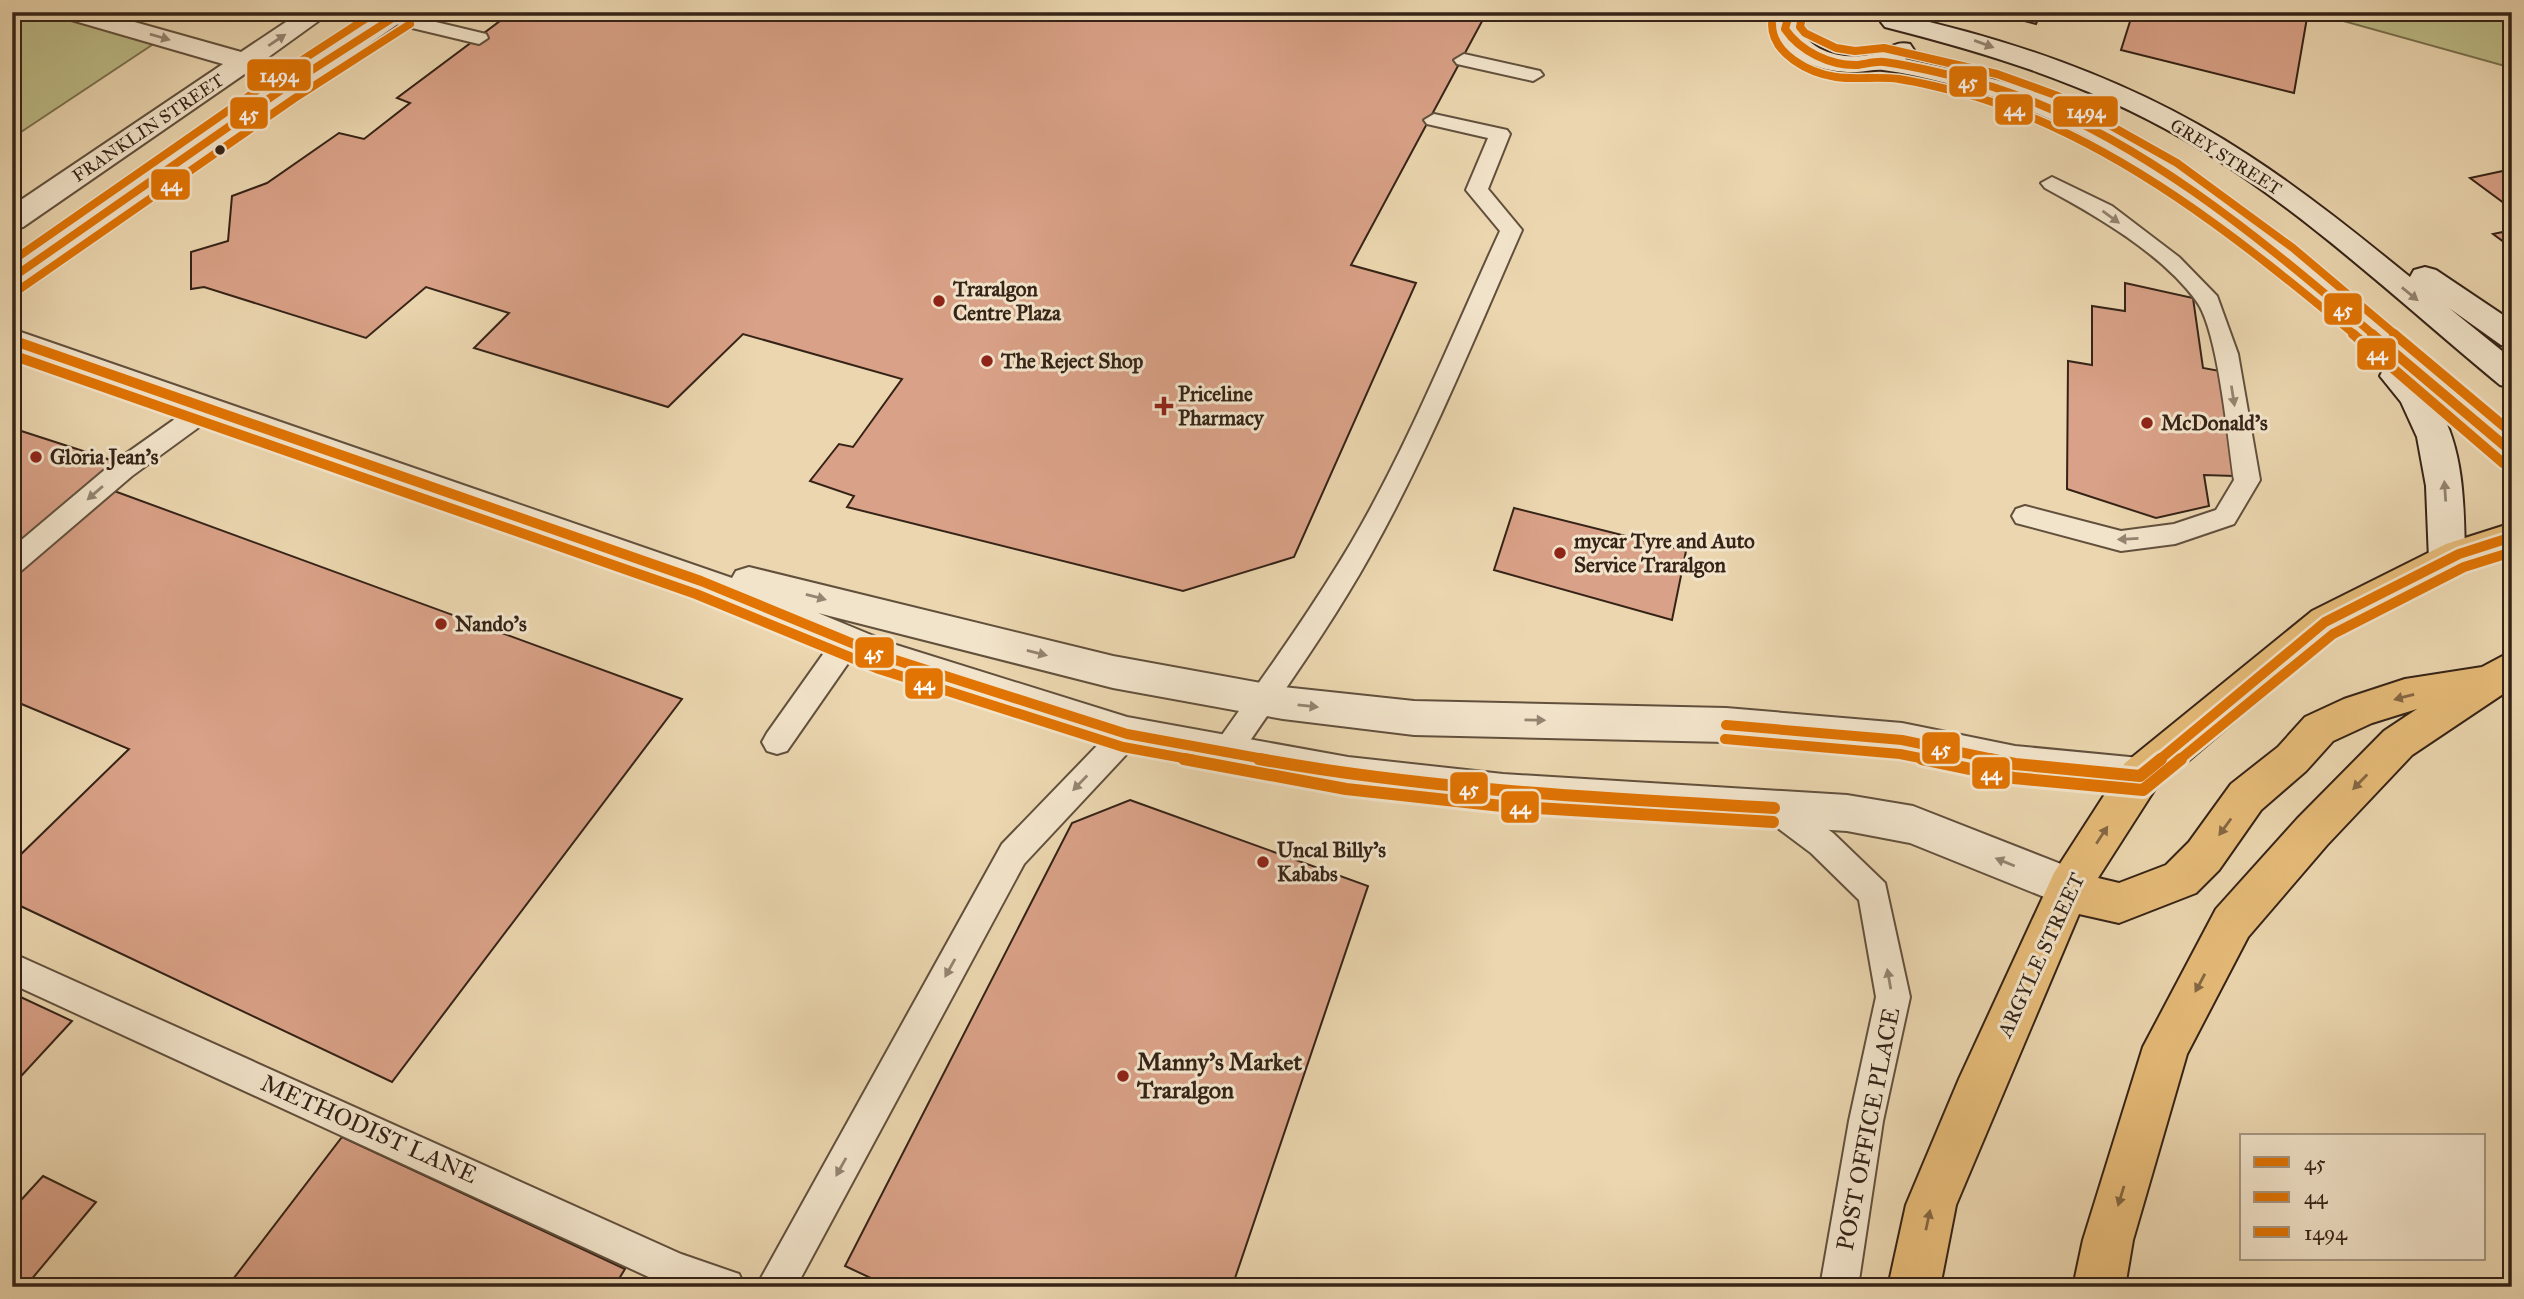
<svg xmlns="http://www.w3.org/2000/svg" width="2524" height="1299" font-family="'IM FELL Great Primer',serif">
<style>
.green{fill:#bdbc87;stroke:#79704f;stroke-width:2}
.building{fill:#d9a187;stroke:#352317;stroke-width:2}
.lines{fill:none;stroke-linecap:round;stroke-linejoin:round}
.service-casing{stroke:#62503d;stroke-width:4}
.minor-casing{stroke:#62503d;stroke-width:4}
.tertiary-casing{stroke:#62503d;stroke-width:4}
.secondary-casing{stroke:#352317;stroke-width:4}
.trunk-casing{stroke:#352317;stroke-width:4}
.service{fill:#f2e4cb;fill-rule:evenodd}
.minor{fill:#f2e4cb;fill-rule:evenodd}
.tertiary{fill:#f2e4cb;fill-rule:evenodd}
.secondary{fill:#f2e4cb;fill-rule:evenodd}
.trunk{fill:#e6bb78;fill-rule:evenodd}
.bus-1-far2-casing{stroke:#f2e4cb;stroke-width:11}
.bus-1-far1-casing{stroke:#f2e4cb;stroke-width:15}
.bus-1-casing{stroke:#f2e4cb;stroke-width:18}
.bus-2-far2-casing{stroke:#f2e4cb;stroke-width:11}
.bus-2-far1-casing{stroke:#f2e4cb;stroke-width:15}
.bus-2-casing{stroke:#f2e4cb;stroke-width:18}
.bus-3-far1-casing{stroke:#f2e4cb;stroke-width:11}
.bus-3-casing{stroke:#f2e4cb;stroke-width:15}
.bus-1-far2{stroke:#e17403;stroke-width:8}
.bus-1-far1{stroke:#e17403;stroke-width:10}
.bus-1{stroke:#e17403;stroke-width:12}
.bus-2-far2{stroke:#e17403;stroke-width:8}
.bus-2-far1{stroke:#e17403;stroke-width:10}
.bus-2{stroke:#e17403;stroke-width:12}
.bus-3-far1{stroke:#e17403;stroke-width:8}
.bus-3{stroke:#e17403;stroke-width:10}
.oneway{fill:#948471}
.oneway2{fill:#856743}
.bus-dot{fill:#352317;stroke:#f2e4cb;stroke-width:2.5}
.poi-dot{fill:#8f2418;stroke:#f2e4cb;stroke-width:2.5}
.labels{text-anchor:middle;dominant-baseline:central;stroke-width:6;stroke-linejoin:round;paint-order:stroke}
.far-street-label{font-size:18px;fill:#352317;stroke:#f2e4cb}
.poi-label{font-size:21px;font-weight:bold;fill:#352317;stroke:#f2e4cb;text-anchor:start}
.street-label{font-size:21px;fill:#352317;stroke:#f2e4cb}
.near-poi-label{font-size:24px;font-weight:bold;fill:#352317;stroke:#f2e4cb;text-anchor:start}
.near-street-label{font-size:24px;fill:#352317;stroke:#f2e4cb}
.line-badge{stroke:#f2e4cb;stroke-width:2.5}
.badge-label{font-size:19px;text-anchor:middle;font-weight:bold;fill:#fff}
</style>
<rect width="100%" height="100%" fill="#ebd6af"/>
<filter id="stains"><feTurbulence type="fractalNoise" baseFrequency=".00286" numOctaves="4"/><feColorMatrix values="0 0 0 0 .2 0 0 0 0 .09 0 0 0 0 .02 0 0 0 .5 -.17"/></filter>
<radialGradient id="worn" r=".72"><stop offset=".6" stop-color="#630" stop-opacity="0"/><stop offset="1" stop-color="#630" stop-opacity=".3"/></radialGradient>
<!-- green -->
<g class="green">
<path d="M12,12H70L164,37L12,138Z"/>
<path d="M2317,12H2512V68L2318,14Z"/>
</g>
<!-- building -->
<g class="building">
<path d="M163,12H229L197,20Z"/>
<path d="M512,12H1487L1351,265L1416,283L1294,557L1183,591L847,507L854,496L810,481L839,444L853,447L902,379L743,334L668,407L474,348L509,313L426,287L366,338L204,287L191,289V252L228,241L232,196L267,183L339,133L364,139L410,103L397,98Z"/>
<path d="M1990,12H2041L2036,24Z"/>
<path d="M2133,12H2308L2294,93L2121,50Z"/>
<path d="M2512,169V209L2470,178Z"/>
<path d="M2512,230V248L2493,234Z"/>
<path d="M2125,283L2193,298L2203,368L2220,371L2234,476L2204,475L2209,506L2156,518L2067,489L2068,361L2092,365V306L2125,311Z"/>
<path d="M12,428L120,463L12,555Z"/>
<path d="M106,488L682,699L392,1082L12,902V863L129,749L12,700V569Z"/>
<path d="M1514,508L1686,551L1672,620L1494,570Z"/>
<path d="M1130,800L1368,886L1232,1287H890L845,1266L1072,823Z"/>
<path d="M12,993L72,1021L12,1086Z"/>
<path d="M342,1137L625,1269L614,1287H227Z"/>
<path d="M43,1176L96,1202L25,1287H12V1210Z"/>
</g>
<g class="lines">
<!-- service casing -->
<g class="service-casing">
<g id="service">
<path d="M394,12L486,34L488,38L479,44L387,22L385,18Z"/>
<path d="M1464,54L1540,71L1543,75L1533,81L1457,64L1454,60Z"/>
<path d="M1434,114L1507,130L1510,134L1488,189L1522,230C1474,339 1429,450 1371,554C1331,626 1283,692 1237,760L1227,764L1217,760L1212,751L1217,742C1263,677 1310,612 1351,543C1409,444 1452,335 1500,231L1466,190L1488,138L1427,124L1424,120Z"/>
<path d="M2052,177L2112,206L2179,257L2217,296L2238,354L2260,480L2234,524L2175,544L2121,551L2016,523L2012,516L2016,509L2025,506L2121,531L2174,524L2216,510L2234,480C2228,440 2218,331 2197,302C2163,254 2095,215 2045,188L2041,183Z"/>
<path d="M208,399L217,402L220,408L217,414L132,476L21,571L12,574V548L114,462L199,402Z"/>
<path d="M848,630L858,633L862,641L858,649L787,751L777,754L767,751L762,742L767,733L838,633Z"/>
<path d="M1127,722L1137,725L1142,734L1137,743L1024,864L796,1287H756L1002,844L1117,725Z"/>
<path d="M1774,795L1785,799L1833,833L1885,883L1910,997L1883,1121L1858,1287H1820L1849,1121L1876,997L1859,900L1811,853L1763,817L1759,808L1763,799Z"/>
<path d="M12,953L681,1254L739,1274L745,1287L664,1284L12,984Z"/>
</g>
</g>
<!-- minor casing -->
<g class="minor-casing">
<path id="minor" d="M12,329L732,578L736,571L749,567L1113,656L1283,687L1414,701L1726,708L1902,723L2015,746L2140,758L2155,763L2161,776L2155,789L2140,794L2015,782L1902,757L1726,742L1414,735L1283,719L1113,688L818,613L893,644L1127,717L1348,757L1503,774L1847,795L1913,806L2084,873L2091,887L2084,901L2069,907L1910,843L1847,831L1503,810L1348,793L1127,751L869,667L688,591L12,352Z"/>
</g>
<!-- tertiary casing -->
<g class="tertiary-casing">
<g id="tertiary">
<path d="M57,12H99L241,52L301,12H331L263,61L274,71L270,77L261,79L246,73L23,227L12,229V206L223,64L61,17Z"/>
<path d="M384,12H415L23,285L12,288V263L277,80Z"/>
</g>
</g>
<!-- secondary casing -->
<g class="secondary-casing">
<g id="secondary">
<path d="M1779,12H1805L1797,23C1808,53 1845,61 1874,54C1889,51 1894,40 1910,44L1914,50L1905,59C1958,71 2014,80 2063,104C2231,185 2370,314 2512,433V464L2500,461L2439,408C2465,453 2464,510 2465,560L2460,570L2447,574L2434,570L2429,560L2426,486L2417,437L2401,402L2380,376L2384,368L2390,366C2277,269 2153,156 2011,103C1971,89 1926,76 1883,70C1875,69 1865,72 1857,72C1820,73 1784,59 1771,23Z"/>
<path d="M1894,14C2019,41 2140,84 2248,155C2305,192 2357,234 2410,277L2414,270L2425,267L2436,270L2512,321V348L2501,345L2449,308L2512,359V388L2500,385C2397,300 2298,205 2182,138C2086,83 1991,54 1885,27L1881,22L1885,17Z"/>
</g>
</g>
<!-- trunk casing -->
<g class="trunk-casing">
<path id="trunk" d="M2512,523V551L2472,564L2338,633L2155,789L2098,878L2119,883L2166,865L2189,842L2231,784L2278,747L2305,717L2344,699L2405,679L2482,667L2512,651V688L2412,755L2327,845L2248,937L2187,1054L2133,1240L2125,1287H2073L2083,1240L2143,1047L2216,909L2297,819L2384,731L2417,709L2372,723L2333,741L2306,771L2261,810L2219,870L2196,893L2119,923L2079,914L1956,1205L1940,1287H1888L1906,1205L1959,1079L2054,873L2125,763L2312,611L2446,544Z"/>
</g>
<!-- service -->
<use href="#service" class="service"/>
<!-- minor -->
<use href="#minor" class="minor"/>
<!-- tertiary -->
<use href="#tertiary" class="tertiary"/>
<!-- secondary -->
<use href="#secondary" class="secondary"/>
<!-- trunk -->
<use href="#trunk" class="trunk"/>
<!-- bus-1-far2 casing -->
<g class="bus-1-far2-casing">
<g id="bus-1-far2">
<path d="M1780,12L1789,15L1785,29C1800,51 1830,66 1858,65C1866,64 1876,61 1884,62C1919,67 1959,77 1993,87C2135,132 2263,241 2374,335"/>
<path d="M12,278L287,86L402,12"/>
</g>
</g>
<!-- bus-1-far1 casing -->
<g class="bus-1-far1-casing">
<g id="bus-1-far1">
<path d="M2372,334L2512,452"/>
<path d="M12,340L701,581L883,656L1127,734L1269,760"/>
<path d="M1726,725L1902,740L1998,760"/>
<path d="M2159,760L2325,622L2459,554L2512,537"/>
</g>
</g>
<!-- bus-1 casing -->
<g class="bus-1-casing">
<g id="bus-1">
<path d="M1259,759C1430,790 1601,798 1774,808"/>
<path d="M1989,759L2015,764L2140,776L2161,759"/>
</g>
</g>
<!-- bus-2-far2 casing -->
<g class="bus-2-far2-casing">
<g id="bus-2-far2">
<path d="M1772,24C1772,54 1809,73 1836,77C1857,80 1878,76 1899,79C1925,83 1951,90 1977,97C2120,142 2242,241 2355,335"/>
<path d="M20,289L295,98L410,24"/>
</g>
</g>
<!-- bus-2-far1 casing -->
<g class="bus-2-far1-casing">
<g id="bus-2-far1">
<path d="M2353,334L2503,463"/>
<path d="M12,355L696,594L879,669L1123,747L1194,760"/>
<path d="M1725,739L1900,754L1930,760"/>
<path d="M2179,760L2333,634L2464,567L2512,552"/>
</g>
</g>
<!-- bus-2 casing -->
<g class="bus-2-casing">
<g id="bus-2">
<path d="M1184,759L1346,789L1502,806L1773,822"/>
<path d="M1922,759L2014,778L2143,790L2181,759"/>
</g>
</g>
<!-- bus-3-far1 casing -->
<g class="bus-3-far1-casing">
<g id="bus-3-far1">
<path d="M1803,12L1800,27L1805,33L1836,48L1855,51L1884,48L1997,74L2058,96L2177,163L2293,248L2396,335"/>
<path d="M12,261L279,75L376,12"/>
</g>
</g>
<!-- bus-3 casing -->
<g class="bus-3-casing">
<path id="bus-3" d="M2394,334L2512,433"/>
</g>
<!-- bus-1-far2 -->
<use href="#bus-1-far2" class="bus-1-far2"/>
<!-- bus-1-far1 -->
<use href="#bus-1-far1" class="bus-1-far1"/>
<!-- bus-1 -->
<use href="#bus-1" class="bus-1"/>
<!-- bus-2-far2 -->
<use href="#bus-2-far2" class="bus-2-far2"/>
<!-- bus-2-far1 -->
<use href="#bus-2-far1" class="bus-2-far1"/>
<!-- bus-2 -->
<use href="#bus-2" class="bus-2"/>
<!-- bus-3-far1 -->
<use href="#bus-3-far1" class="bus-3-far1"/>
<!-- bus-3 -->
<use href="#bus-3" class="bus-3"/>
</g>
<!-- one-way arrows -->
<defs><path id="oneway-solid" d="M-6-.8H1V-3.2L6.5 0L1 3.2V.8H-6Z" transform="scale(1.75)"/></defs>
<g class="oneway">
<use href="#oneway-solid" transform="translate(160 37) rotate(16)"/>
<use href="#oneway-solid" transform="translate(277 40) rotate(-34)"/>
<use href="#oneway-solid" transform="translate(1984 44) rotate(20)"/>
<use href="#oneway-solid" transform="translate(2111 217) rotate(36)"/>
<use href="#oneway-solid" transform="translate(2410 294) rotate(39)"/>
<use href="#oneway-solid" transform="translate(2233 396) rotate(81)"/>
<use href="#oneway-solid" transform="translate(2445 491) rotate(-94)"/>
<use href="#oneway-solid" transform="translate(95 493) rotate(139)"/>
<use href="#oneway-solid" transform="translate(2128 539) rotate(177)"/>
<use href="#oneway-solid" transform="translate(816 597) rotate(15)"/>
<use href="#oneway-solid" transform="translate(1037 653) rotate(14)"/>
<use href="#oneway-solid" transform="translate(1308 706) rotate(6)"/>
<use href="#oneway-solid" transform="translate(1535 720) rotate(1)"/>
<use href="#oneway-solid" transform="translate(1080 783) rotate(134)"/>
<use href="#oneway-solid" transform="translate(2005 862) rotate(-158)"/>
<use href="#oneway-solid" transform="translate(950 968) rotate(119)"/>
<use href="#oneway-solid" transform="translate(1889 979) rotate(-100)"/>
<use href="#oneway-solid" transform="translate(841 1167) rotate(119)"/>
</g>
<g class="oneway2">
<use href="#oneway-solid" transform="translate(2404 697) rotate(165)"/>
<use href="#oneway-solid" transform="translate(2360 782) rotate(134)"/>
<use href="#oneway-solid" transform="translate(2225 827) rotate(126)"/>
<use href="#oneway-solid" transform="translate(2102 835) rotate(-57)"/>
<use href="#oneway-solid" transform="translate(2200 983) rotate(118)"/>
<use href="#oneway-solid" transform="translate(2121 1196) rotate(107)"/>
<use href="#oneway-solid" transform="translate(1928 1220) rotate(-78)"/>
</g>
<!-- markers -->
<circle class="bus-dot" cx="220" cy="150" r="6"/>
<g class="poi-dot">
<circle cx="939" cy="301" r="7"/>
<circle cx="987" cy="361" r="7"/>
<path d="M1160.5 395.5h7v7h7v7h-7v7h-7v-7h-7v-7h7z"/>
<circle cx="2147" cy="423" r="7"/>
<circle cx="36" cy="457" r="7"/>
<circle cx="1560" cy="553" r="7"/>
<circle cx="441" cy="624" r="7"/>
<circle cx="1263" cy="862" r="7"/>
<circle cx="1123" cy="1076" r="7"/>
</g>
<g class="labels">
<!-- far-street labels -->
<g class="far-street-label">
<text transform="translate(148 128) rotate(-34)">FRANKLIN STREET</text>
<text transform="translate(2226 157) rotate(32)">GREY STREET</text>
</g>
<!-- poi labels -->
<g class="poi-label">
<text x="953" y="289">Traralgon<tspan x="953" dy="24">Centre Plaza</tspan></text>
<text x="1001" y="361">The Reject Shop</text>
<text x="1178" y="394">Priceline<tspan x="1178" dy="24">Pharmacy</tspan></text>
<text x="2161" y="423">McDonald's</text>
<text x="50" y="457">Gloria Jean's</text>
<text x="1574" y="541">mycar Tyre and Auto<tspan x="1574" dy="24">Service Traralgon</tspan></text>
<text x="455" y="624">Nando's</text>
<text x="1277" y="850">Uncal Billy's<tspan x="1277" dy="24">Kababs</tspan></text>
</g>
<!-- street labels -->
<g class="street-label">
<text transform="translate(2041 955) rotate(-65)">ARGYLE STREET</text>
</g>
<!-- near-poi labels -->
<g class="near-poi-label">
<text x="1137" y="1062">Manny's Market<tspan x="1137" dy="28">Traralgon</tspan></text>
</g>
<!-- near-street labels -->
<g class="near-street-label">
<text transform="translate(369 1129) rotate(24)">METHODIST LANE</text>
<text transform="translate(1868 1129) rotate(-79)">POST OFFICE PLACE</text>
</g>
</g>
<g class="line-badge">
<rect x="246" y="58" width="66" height="34" rx="7" fill="#e17403"/>
<rect x="1948" y="65" width="40" height="33" rx="7" fill="#e17403"/>
<rect x="1994" y="93" width="40" height="33" rx="7" fill="#e17403"/>
<rect x="2052" y="95" width="67" height="33" rx="7" fill="#e17403"/>
<rect x="229" y="96" width="40" height="34" rx="7" fill="#e17403"/>
<rect x="150" y="168" width="41" height="33" rx="7" fill="#e17403"/>
<rect x="2323" y="292" width="40" height="34" rx="7" fill="#e17403"/>
<rect x="2356" y="337" width="41" height="34" rx="7" fill="#e17403"/>
<rect x="854" y="636" width="41" height="33" rx="7" fill="#e17403"/>
<rect x="904" y="667" width="40" height="33" rx="7" fill="#e17403"/>
<rect x="1921" y="731" width="40" height="34" rx="7" fill="#e17403"/>
<rect x="1971" y="756" width="40" height="34" rx="7" fill="#e17403"/>
<rect x="1449" y="771" width="40" height="34" rx="7" fill="#e17403"/>
<rect x="1500" y="790" width="40" height="34" rx="7" fill="#e17403"/>
</g>
<g class="badge-label">
<text x="279" y="82">1494</text>
<text x="1968" y="88">45</text>
<text x="2014" y="116">44</text>
<text x="2086" y="118">1494</text>
<text x="249" y="120">45</text>
<text x="171" y="191">44</text>
<text x="2343" y="316">45</text>
<text x="2377" y="360">44</text>
<text x="874" y="659">45</text>
<text x="924" y="690">44</text>
<text x="1941" y="755">45</text>
<text x="1991" y="780">44</text>
<text x="1469" y="795">45</text>
<text x="1520" y="814">44</text>
</g>
<!-- margin -->
<rect width="2524" height="1299" fill="none" stroke="#ebd6af" stroke-width="42"/>
<rect x="14" y="14" width="2496" height="1271" fill="none" stroke="#352317" stroke-width="3.5"/>
<rect x="21" y="21" width="2482" height="1257" fill="none" stroke="#352317" stroke-width="2"/>
<!-- legend -->
<rect x="2240" y="1134" width="245" height="126" fill="#f2e4cb" stroke="#a69783" stroke-width="2"/>
<rect x="2254" y="1157" width="35" height="10" fill="#e17403" stroke="#a69783" stroke-width="2"/>
<text x="2304" y="1170" font-size="21" fill="#352317">45</text>
<rect x="2254" y="1192" width="35" height="10" fill="#e17403" stroke="#a69783" stroke-width="2"/>
<text x="2304" y="1204" font-size="21" fill="#352317">44</text>
<rect x="2254" y="1227" width="35" height="10" fill="#e17403" stroke="#a69783" stroke-width="2"/>
<text x="2304" y="1240" font-size="21" fill="#352317">1494</text>
<rect width="100%" height="100%" filter="url(#stains)"/>
<rect width="100%" height="100%" fill="url(#worn)"/>
</svg>
